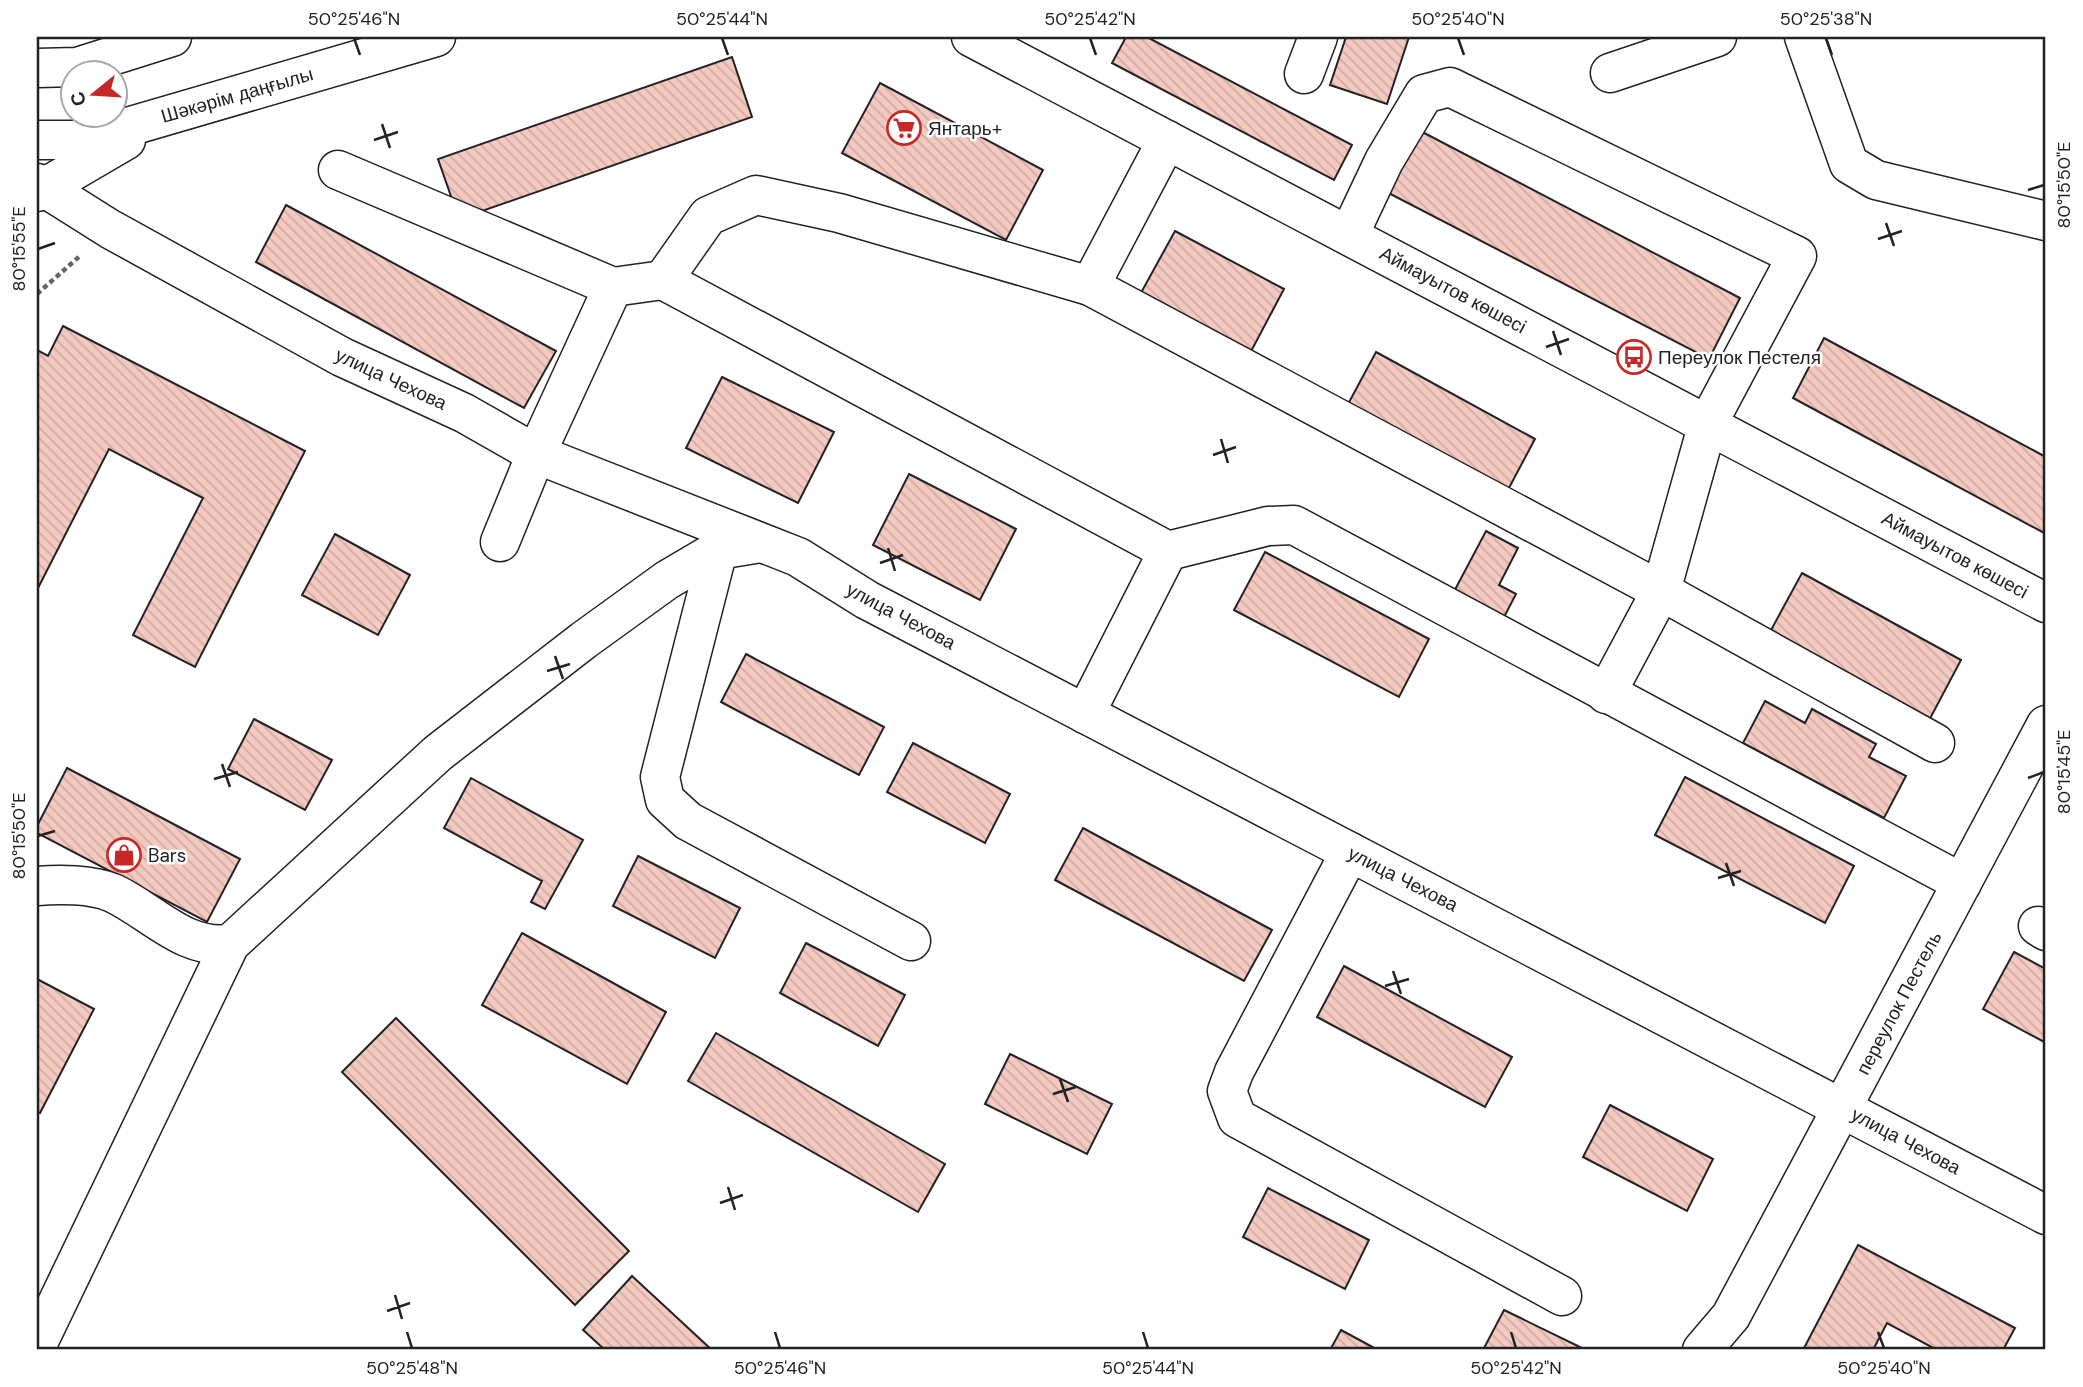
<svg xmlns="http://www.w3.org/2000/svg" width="2083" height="1387" font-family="'DM Sans',sans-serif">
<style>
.building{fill:url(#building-back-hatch);stroke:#222;stroke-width:2}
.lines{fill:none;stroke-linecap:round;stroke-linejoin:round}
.minor-casing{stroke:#222;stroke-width:41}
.major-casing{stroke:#222;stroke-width:41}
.path{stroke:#646464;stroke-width:4.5;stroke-dasharray:5 3.5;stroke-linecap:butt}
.minor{stroke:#fff;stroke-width:38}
.major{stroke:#fff;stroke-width:38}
.ticks{fill:none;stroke:#222;stroke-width:2.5}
.labels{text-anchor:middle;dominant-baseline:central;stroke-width:5;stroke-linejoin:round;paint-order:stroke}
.street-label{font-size:19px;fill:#222;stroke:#fff}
.poi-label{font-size:19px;fill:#222;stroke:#fff;text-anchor:start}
.neatline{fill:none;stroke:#222;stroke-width:2.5}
.ticks-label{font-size:18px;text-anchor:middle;fill:#222}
</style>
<defs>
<pattern id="building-back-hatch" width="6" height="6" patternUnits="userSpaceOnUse" patternTransform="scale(1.75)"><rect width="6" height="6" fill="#f3c9c0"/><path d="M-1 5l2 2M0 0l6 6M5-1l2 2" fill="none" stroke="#d0aca5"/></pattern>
</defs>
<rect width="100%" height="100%" fill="#fff"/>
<!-- building -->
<g class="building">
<path d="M1126,37H1147L1352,145L1334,180L1112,63Z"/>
<path d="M1346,37H1409L1387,104L1330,85Z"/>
<path d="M732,57L752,117L459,219L438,159Z"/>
<path d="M880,83L1043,170L1006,240L842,153Z"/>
<path d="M1409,125L1740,298L1709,359L1377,187Z"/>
<path d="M286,205L556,351L524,408L256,262Z"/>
<path d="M1175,231L1284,289L1247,359L1137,300Z"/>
<path d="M63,326L305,451L195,667L133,635L203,498L109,449L37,590V350L48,356Z"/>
<path d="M1824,338L2046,457V534L1793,398Z"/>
<path d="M1376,352L1535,439L1501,503L1341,417Z"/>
<path d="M722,377L834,432L798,503L686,448Z"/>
<path d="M909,474L1016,529L980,600L873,545Z"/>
<path d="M1486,531L1518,548L1499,585L1516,594L1500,625L1450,599Z"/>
<path d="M335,534L410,575L378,635L302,595Z"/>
<path d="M1265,552L1429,639L1399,697L1234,610Z"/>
<path d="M1802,573L1961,660L1924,730L1764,643Z"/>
<path d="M746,654L884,727L859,775L721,702Z"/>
<path d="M1765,701L1805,723L1812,709L1876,744L1869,757L1906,776L1884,818L1743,743Z"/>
<path d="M254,719L332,760L305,810L228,769Z"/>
<path d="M913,743L1010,794L985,843L887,792Z"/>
<path d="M67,768L240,859L207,922L37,833V826Z"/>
<path d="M1685,777L1854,866L1825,923L1655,835Z"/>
<path d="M471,778L583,840L545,909L531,902L542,881L444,828Z"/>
<path d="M1083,828L1272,930L1244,981L1055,880Z"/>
<path d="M638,856L740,908L715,958L613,906Z"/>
<path d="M522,933L666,1012L627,1084L482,1005Z"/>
<path d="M806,943L905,995L878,1046L780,993Z"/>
<path d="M2014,952L2046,969V1043L1983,1009Z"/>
<path d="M1344,966L1512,1057L1485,1107L1317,1017Z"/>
<path d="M37,979L94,1009L40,1113L37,1112Z"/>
<path d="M396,1018L629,1251L575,1305L342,1072Z"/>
<path d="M716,1033L945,1164L918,1212L688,1081Z"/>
<path d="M1010,1054L1112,1104L1087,1154L985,1104Z"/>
<path d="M1610,1105L1713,1159L1687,1211L1583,1157Z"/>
<path d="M1268,1188L1369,1240L1345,1289L1243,1237Z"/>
<path d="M1858,1245L2015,1328L2003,1350H1937L1887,1323L1873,1350H1803Z"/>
<path d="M632,1276L712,1350H605L583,1330Z"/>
<path d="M1504,1310L1586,1350H1483Z"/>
<path d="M1341,1330L1378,1350H1330Z"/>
</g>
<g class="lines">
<!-- minor casing -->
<g class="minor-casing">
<g id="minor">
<path d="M971,37L2046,603"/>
<path d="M1804,37L1849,164L1876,180L2046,221"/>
<path d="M1610,73L1717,37"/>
<path d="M1304,74L1318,37"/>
<path d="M338,170L613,287"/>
<path d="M37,183L110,229L342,357L464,413L536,454L798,557L867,600L2046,1215"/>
<path d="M1349,235L1384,161L1424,94L1450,87L1797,256L1708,423L1661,591L1606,694"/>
<path d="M663,280L708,216L756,195L839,213L1090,286L1661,591L1935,743"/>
<path d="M1090,286L1167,140"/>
<path d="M500,542L536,454L613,287L663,280L1168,551L1268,526L1294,525L1962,883"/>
<path d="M718,550L660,777L665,800L688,821L911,941"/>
<path d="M1085,714L1168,551"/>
<path d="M1350,852L1234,1072L1227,1091L1237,1118L1562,1296"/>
<path d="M37,886C59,884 92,884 113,893C153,912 184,950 230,944"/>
<path d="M2038,926L2046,931"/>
<path d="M37,1345L230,944L438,753L584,640L667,580L718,550L761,543"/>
<path d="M1702,1350L1731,1316L2046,725"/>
</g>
</g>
<!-- major casing -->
<g class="major-casing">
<g id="major">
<path d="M37,68L77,67L172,37"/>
<path d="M37,140H83L436,37"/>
<path d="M37,192L126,140"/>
</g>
</g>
<!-- path -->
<path class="path" d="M37,294L81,255"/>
<!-- minor -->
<use href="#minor" class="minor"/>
<!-- major -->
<use href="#major" class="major"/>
</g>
<!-- ticks -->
<path class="ticks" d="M354,38L360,55M722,38L728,55M1090,38L1096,55M1458,38L1464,55M1826,38L1832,55M382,124L390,148M374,140L398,132M2028,190L2044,185M1886,223L1894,246M1878,239L1902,231M38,249L55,243M1553,331L1561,355M1546,347L1569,339M1221,439L1228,463M1213,455L1236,447M888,548L895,571M880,563L903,555M555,656L563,679M547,671L570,664M222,764L230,787M2028,778L2044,772M214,779L238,772M38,836L55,831M1726,863L1734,886M1718,878L1741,871M1393,971L1401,994M1385,986L1409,979M1060,1079L1068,1102M1053,1094L1076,1087M728,1187L735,1210M720,1203L743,1195M395,1295L402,1319M387,1311L410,1303M407,1332L412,1348M775,1332L780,1348M1143,1332L1148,1348M1511,1332L1516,1348M1878,1332L1884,1348"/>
<!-- icons -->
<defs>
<g id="supermarket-ring" transform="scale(1.75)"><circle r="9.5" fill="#fff" stroke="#c62828" stroke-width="1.5"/><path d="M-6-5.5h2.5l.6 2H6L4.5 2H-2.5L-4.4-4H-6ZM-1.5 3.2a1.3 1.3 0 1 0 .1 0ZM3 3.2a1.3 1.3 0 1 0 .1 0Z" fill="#c62828"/></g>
<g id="bus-ring" transform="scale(1.75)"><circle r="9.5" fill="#fff" stroke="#c62828" stroke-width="1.5"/><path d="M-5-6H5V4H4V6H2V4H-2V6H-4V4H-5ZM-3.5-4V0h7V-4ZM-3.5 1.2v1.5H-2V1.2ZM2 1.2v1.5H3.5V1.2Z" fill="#c62828"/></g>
<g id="shop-ring" transform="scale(1.75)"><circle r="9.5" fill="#fff" stroke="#c62828" stroke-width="1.5"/><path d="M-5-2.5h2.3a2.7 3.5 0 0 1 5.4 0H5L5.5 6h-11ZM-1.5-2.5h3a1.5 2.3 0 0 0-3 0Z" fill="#c62828"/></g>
</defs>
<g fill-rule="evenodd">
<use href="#supermarket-ring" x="904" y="128"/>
<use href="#bus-ring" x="1634" y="357"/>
<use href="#shop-ring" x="124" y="855"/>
</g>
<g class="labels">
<!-- street labels -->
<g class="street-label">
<text transform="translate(237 95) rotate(-16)">Шәкәрім даңғылы</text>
<text transform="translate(1453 290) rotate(28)">Аймауытов көшесі</text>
<text transform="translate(391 379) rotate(25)">улица Чехова</text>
<text transform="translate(1955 555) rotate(28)">Аймауытов көшесі</text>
<text transform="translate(901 616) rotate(28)">улица Чехова</text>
<text transform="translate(1403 879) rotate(27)">улица Чехова</text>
<text transform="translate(1899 1003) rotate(-62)">переулок Пестель</text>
<text transform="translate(1906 1141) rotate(28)">улица Чехова</text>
</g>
<!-- poi labels -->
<g class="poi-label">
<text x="928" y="128">Янтарь+</text>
<text x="1658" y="357">Переулок Пестеля</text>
<text x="148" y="855">Bars</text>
</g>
</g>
<!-- border -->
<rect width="2083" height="1387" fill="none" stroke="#ffffff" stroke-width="77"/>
<!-- north arrow -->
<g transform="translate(94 94) rotate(252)"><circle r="33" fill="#ffffff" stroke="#a7a7a7" stroke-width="2"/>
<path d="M0-5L12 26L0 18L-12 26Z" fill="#c62828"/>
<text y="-10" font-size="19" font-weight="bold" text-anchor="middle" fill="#222222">С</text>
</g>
<rect x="38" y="38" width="2006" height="1310" class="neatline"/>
<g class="ticks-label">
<text x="354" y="25">50°25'46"N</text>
<text x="722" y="25">50°25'44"N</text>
<text x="1090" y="25">50°25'42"N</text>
<text x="1458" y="25">50°25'40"N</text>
<text x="1826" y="25">50°25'38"N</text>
<text transform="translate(2064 185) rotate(-90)" y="6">80°15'50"E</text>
<text transform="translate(19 249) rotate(-90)" y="6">80°15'55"E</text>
<text transform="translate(2064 772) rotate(-90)" y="6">80°15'45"E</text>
<text transform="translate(19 836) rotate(-90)" y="6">80°15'50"E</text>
<text x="412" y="1374">50°25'48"N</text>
<text x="780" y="1374">50°25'46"N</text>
<text x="1148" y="1374">50°25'44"N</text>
<text x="1516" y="1374">50°25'42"N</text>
<text x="1884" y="1374">50°25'40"N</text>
</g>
</svg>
